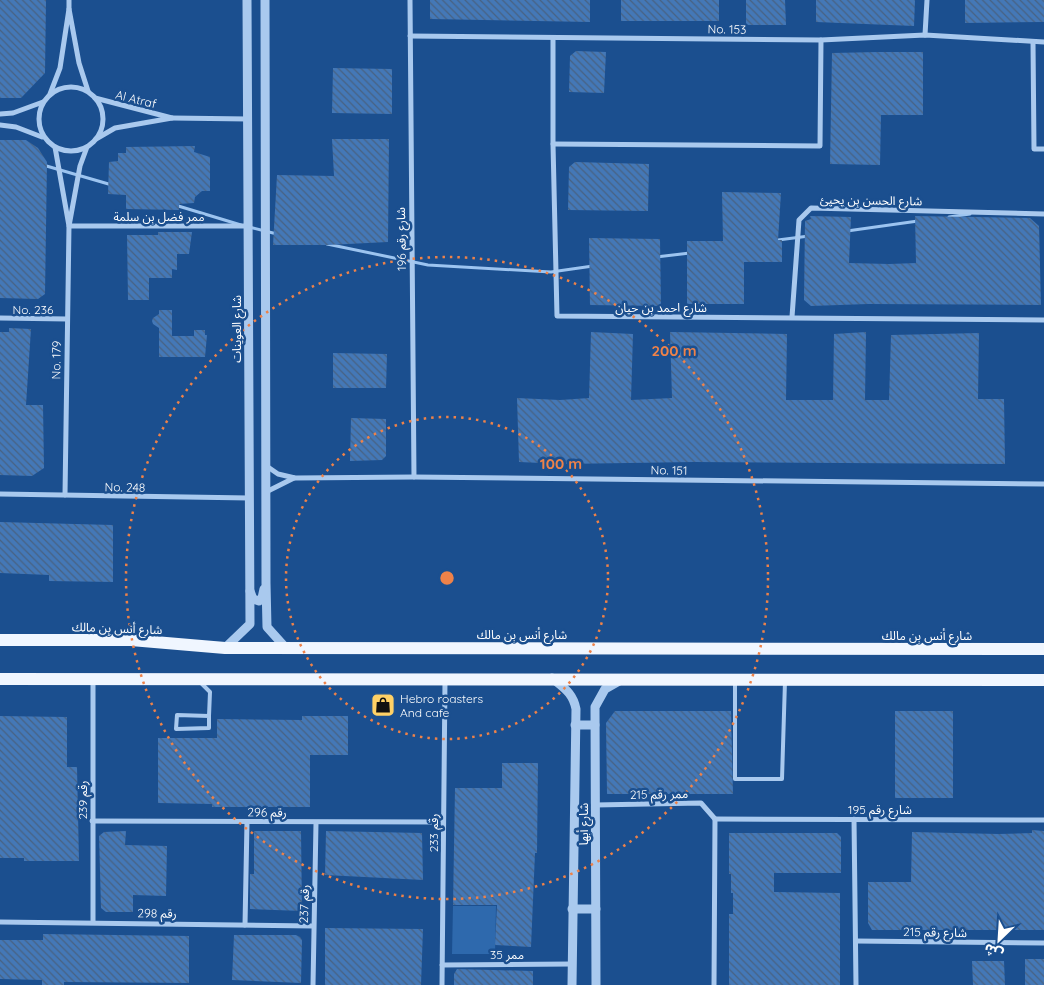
<svg xmlns="http://www.w3.org/2000/svg" width="1044" height="985" font-family="Quicksand,'Noto Sans Arabic',sans-serif">
<style>
.green{fill:#2e69ad}
.lines{fill:none;stroke-linecap:round;stroke-linejoin:round}
.stream{stroke:#9cc4f0;stroke-width:3}
.building{fill:url(#building-back-hatch)}
.service{stroke:#a9c9ee;stroke-width:4}
.minor{stroke:#a9c9ee;stroke-width:5}
.tertiary{stroke:#a9c9ee;stroke-width:9}
.primary{stroke:#f0f6ff;stroke-width:12}
.ring{fill:none;stroke:#ee8249;stroke-width:2.5;stroke-dasharray:2.5 5}
.labels{text-anchor:middle;dominant-baseline:central;stroke-width:5;stroke-linejoin:round;paint-order:stroke}
.street-label{font-size:12px;fill:#fff;stroke:#1b4f8f}
.poi-label{font-size:12px;fill:#fff;stroke:#1b4f8f;text-anchor:start}
.centre{fill:#ee8249;stroke:#1b4f8f;stroke-width:2.5}
.ring-label{font-size:15px;text-anchor:middle;font-weight:bold;fill:#ee8249;stroke:#1b4f8f;stroke-width:5;stroke-linejoin:round;paint-order:stroke}
</style>
<defs>
<pattern id="building-back-hatch" width="6" height="6" patternUnits="userSpaceOnUse" patternTransform="scale(1.25)"><rect width="6" height="6" fill="#4478b7"/><path d="M-1 5l2 2M0 0l6 6M5-1l2 2" fill="none" stroke="#486282"/></pattern>
</defs>
<rect width="100%" height="100%" fill="#1b4f8f"/>
<!-- green -->
<path class="green" d="M453,906H496L495,954H452Z"/>
<g class="lines">
<!-- stream -->
<g class="stream">
<path d="M43,165L112,185"/>
<path d="M175,205L241,225"/>
<path d="M949,217L970,214"/>
<path d="M249,227L277,234"/>
<path d="M847,231L918,221"/>
<path d="M778,240L809,236"/>
<path d="M327,244L428,265L551,272L593,266"/>
<path d="M656,257L690,253"/>
</g>
</g>
<!-- building -->
<g class="building">
<path d="M0,0H46L45,73L21,98H0Z"/>
<path d="M430,0H590V22L430,19Z"/>
<rect x="621" y="0" width="98" height="21"/>
<path d="M746,0H785L786,25H746Z"/>
<path d="M816,0H915L914,26L816,22Z"/>
<path d="M965,0H1044V22L965,23Z"/>
<path d="M576,51L606,52L604,93L569,92L570,56Z"/>
<path d="M878,52H923V115H881L880,165L830,164L832,53Z"/>
<path d="M333,68L392,69V114L332,113Z"/>
<path d="M332,139H389L388,242L328,245H273L277,175L334,176Z"/>
<path d="M0,140H26L38,148L47,162L45,294L38,299L0,298Z"/>
<path d="M195,146L194,152L210,157V191H202L195,197L194,203L179,204V210L126,209V195L108,194L109,162L118,161V153H126V147Z"/>
<path d="M575,162L649,164L648,211L568,210L569,167Z"/>
<path d="M722,192L781,193L778,240H782V262H744V304H687V241H723Z"/>
<path d="M810,216L851,217L849,263L889,264L916,263L915,216L1030,218L1039,226L1041,305L868,304L811,306L804,300L805,221L811,219Z"/>
<path d="M158,232H192L189,254H177V270L172,269V278H149V300H128L127,235H158Z"/>
<path d="M589,238L660,239L661,306L590,305Z"/>
<path d="M159,310H172V336H194V330H205V335H207L205,357H159V328L153,324L152,321L153,318L159,314Z"/>
<path d="M9,328L31,329L26,405H43L44,468L32,476L0,475V332H9Z"/>
<path d="M591,332L633,334L631,400L672,398L670,332L787,334L786,400H833L834,334L866,332L865,400H889L891,335L979,333L978,399H1004L1005,464L694,462L563,464L519,462L517,398L560,400L589,398Z"/>
<path d="M333,353L387,354L386,388H333Z"/>
<path d="M351,418L386,419V456L382,460L350,461Z"/>
<path d="M0,522L113,525V582L49,581V575L0,573Z"/>
<path d="M615,711H731L733,794H607L606,723Z"/>
<rect x="895" y="711" width="58" height="87"/>
<path d="M0,716L67,717V767H77L79,861H24V858H0Z"/>
<path d="M302,716H348V755H310V807H212V804L158,803V738H217V719L302,720Z"/>
<path d="M502,763H538L537,853H535L531,947L495,945L497,905H453L455,788H502Z"/>
<path d="M1032,830L1044,831V930H872L868,923V882H911L912,832L999,834L1032,833Z"/>
<path d="M126,831L125,845L167,846L166,896L133,895V912H106L101,908L99,836L104,832Z"/>
<path d="M254,831H301L302,911L250,909V874H254Z"/>
<path d="M326,831L422,833L423,880L325,875Z"/>
<path d="M729,833H837L841,837V873H774V892L840,893V985H729V914H733V893H731V874H729Z"/>
<path d="M325,928L423,929L421,985H325Z"/>
<path d="M43,934L189,936V983L64,982V985H42V980L0,979V940H43Z"/>
<path d="M234,935H296L300,937L302,940L301,983L232,980Z"/>
<rect x="1025" y="959" width="19" height="26"/>
<path d="M972,961H1004L1005,985H973Z"/>
<path d="M457,969L533,971V985H454V974Z"/>
</g>
<g class="lines">
<!-- service -->
<g class="service">
<path d="M201,683L210,692L209,716L177,715L176,729L209,728V716"/>
<path d="M735,683V779H782L785,681"/>
</g>
<!-- minor -->
<g class="minor">
<path d="M410,0L414,477"/>
<path d="M69,9V0"/>
<path d="M925,35L927,0"/>
<path d="M410,36L821,40L925,35L1044,42"/>
<path d="M553,38V144L557,316L1044,320"/>
<path d="M1033,42L1034,149H1044"/>
<circle cx="71" cy="119" r="32"/>
<path d="M50,94L60,68L69,9L79,63L88,91"/>
<path d="M95,98L172,118L115,128L96,139"/>
<path d="M0,114L13,113L43,102"/>
<path d="M172,118L248,119"/>
<path d="M0,125L16,127L42,137"/>
<path d="M553,144L820,146L821,40"/>
<path d="M55,147L69,226L80,166L87,147"/>
<path d="M792,317L799,220L811,208L1044,214"/>
<path d="M0,318L67,319"/>
<path d="M265,465L278,474L295,478L414,477L1044,484"/>
<path d="M266,492L294,478"/>
<path d="M0,494L249,498"/>
<path d="M65,495L69,226H248"/>
<path d="M93,679V922"/>
<path d="M595,805L701,803L715,819"/>
<path d="M715,819L1044,820"/>
<path d="M854,819L856,985"/>
<path d="M92,821L442,822"/>
<path d="M0,922L313,926"/>
<path d="M245,925L247,822"/>
<path d="M856,941L1044,943"/>
<path d="M442,965L572,964"/>
<path d="M313,985L316,823"/>
<path d="M442,985L445,681"/>
<path d="M714,985L715,819"/>
</g>
<!-- tertiary -->
<g class="tertiary">
<path d="M265,0L266,583L267,627L285,647"/>
<path d="M250,591L253,599L259,601L262,598L264,589"/>
<path d="M225,648L250,624L247,0"/>
<path d="M552,678C564,688 573,693 576,709L572,985"/>
<path d="M575,725H595"/>
<path d="M572,909H596"/>
<path d="M596,985L595,707L605,689L619,681"/>
</g>
<!-- primary -->
<g class="primary">
<path d="M0,640H131L225,648L1044,649"/>
<path d="M0,679L1044,680"/>
</g>
</g>
<!-- distance rings -->
<g class="ring">
<circle cx="447" cy="578" r="161"/>
<circle cx="447" cy="578" r="321"/>
</g>
<!-- icons -->
<defs>
<g id="shop-square" transform="scale(1.25)"><rect x="-9" y="-9" width="18" height="18" rx="4" fill="#ffd166" stroke="#1b4f8f"/><path d="M-5-2.5h2.3a2.7 3.5 0 0 1 5.4 0H5L5.5 6h-11ZM-1.5-2.5h3a1.5 2.3 0 0 0-3 0Z" fill="#111"/></g>
</defs>
<g fill-rule="evenodd">
<use href="#shop-square" x="383" y="705"/>
</g>
<g class="labels">
<!-- street labels -->
<g class="street-label">
<text transform="translate(727 29) rotate(1)">No. 153</text>
<text transform="translate(136 99) rotate(14)">Al Atraf</text>
<text transform="translate(871 200) rotate(1)">شارع الحسن بن يحيئ</text>
<text x="159" y="216">ممر فضل بن سلمة</text>
<text transform="translate(401 239) rotate(-91)">شارع رقم 196</text>
<text x="661" y="307">شارع احمد بن حيان</text>
<text x="33" y="309">No. 236</text>
<text transform="translate(236 329) rotate(-90)">شارع العوينات</text>
<text transform="translate(56 360) rotate(-89)">No. 179</text>
<text transform="translate(669 470) rotate(1)">No. 151</text>
<text transform="translate(125 487) rotate(1)">No. 248</text>
<text transform="translate(117 628) rotate(2)">شارع أنس بن مالك</text>
<text x="522" y="634">شارع أنس بن مالك</text>
<text x="927" y="635">شارع أنس بن مالك</text>
<text transform="translate(659 794) rotate(-1)">ممر رقم 215</text>
<text transform="translate(82 800) rotate(-90)">رقم 239</text>
<text x="880" y="809">شارع رقم 195</text>
<text transform="translate(267 812) rotate(1)">رقم 296</text>
<text transform="translate(583 824) rotate(-90)">شارع أبها</text>
<text transform="translate(433 833) rotate(-90)">رقم 233</text>
<text transform="translate(304 904) rotate(-88)">رقم 237</text>
<text transform="translate(157 913) rotate(1)">رقم 298</text>
<text transform="translate(935 932) rotate(1)">شارع رقم 215</text>
<text x="507" y="954">ممر 35</text>
</g>
<!-- poi labels -->
<g class="poi-label">
<text x="400" y="698">Hebro roasters<tspan x="400" dy="14">And cafe</tspan></text>
</g>
</g>
<circle cx="447" cy="578" r="8" class="centre"/>
<g class="ring-label">
<text x="674" y="356">200 m</text>
<text x="561" y="469">100 m</text>
</g>
<!-- north arrow -->
<g transform="translate(999 940) rotate(205)" stroke="#1b4f8f" stroke-width="4" paint-order="stroke">
<path d="M0-4L9 19L0 12L-9 19Z" fill="#ffffff"/>
<text y="-8" font-size="14" font-weight="bold" text-anchor="middle" fill="#ffffff">ش</text>
</g>
</svg>
